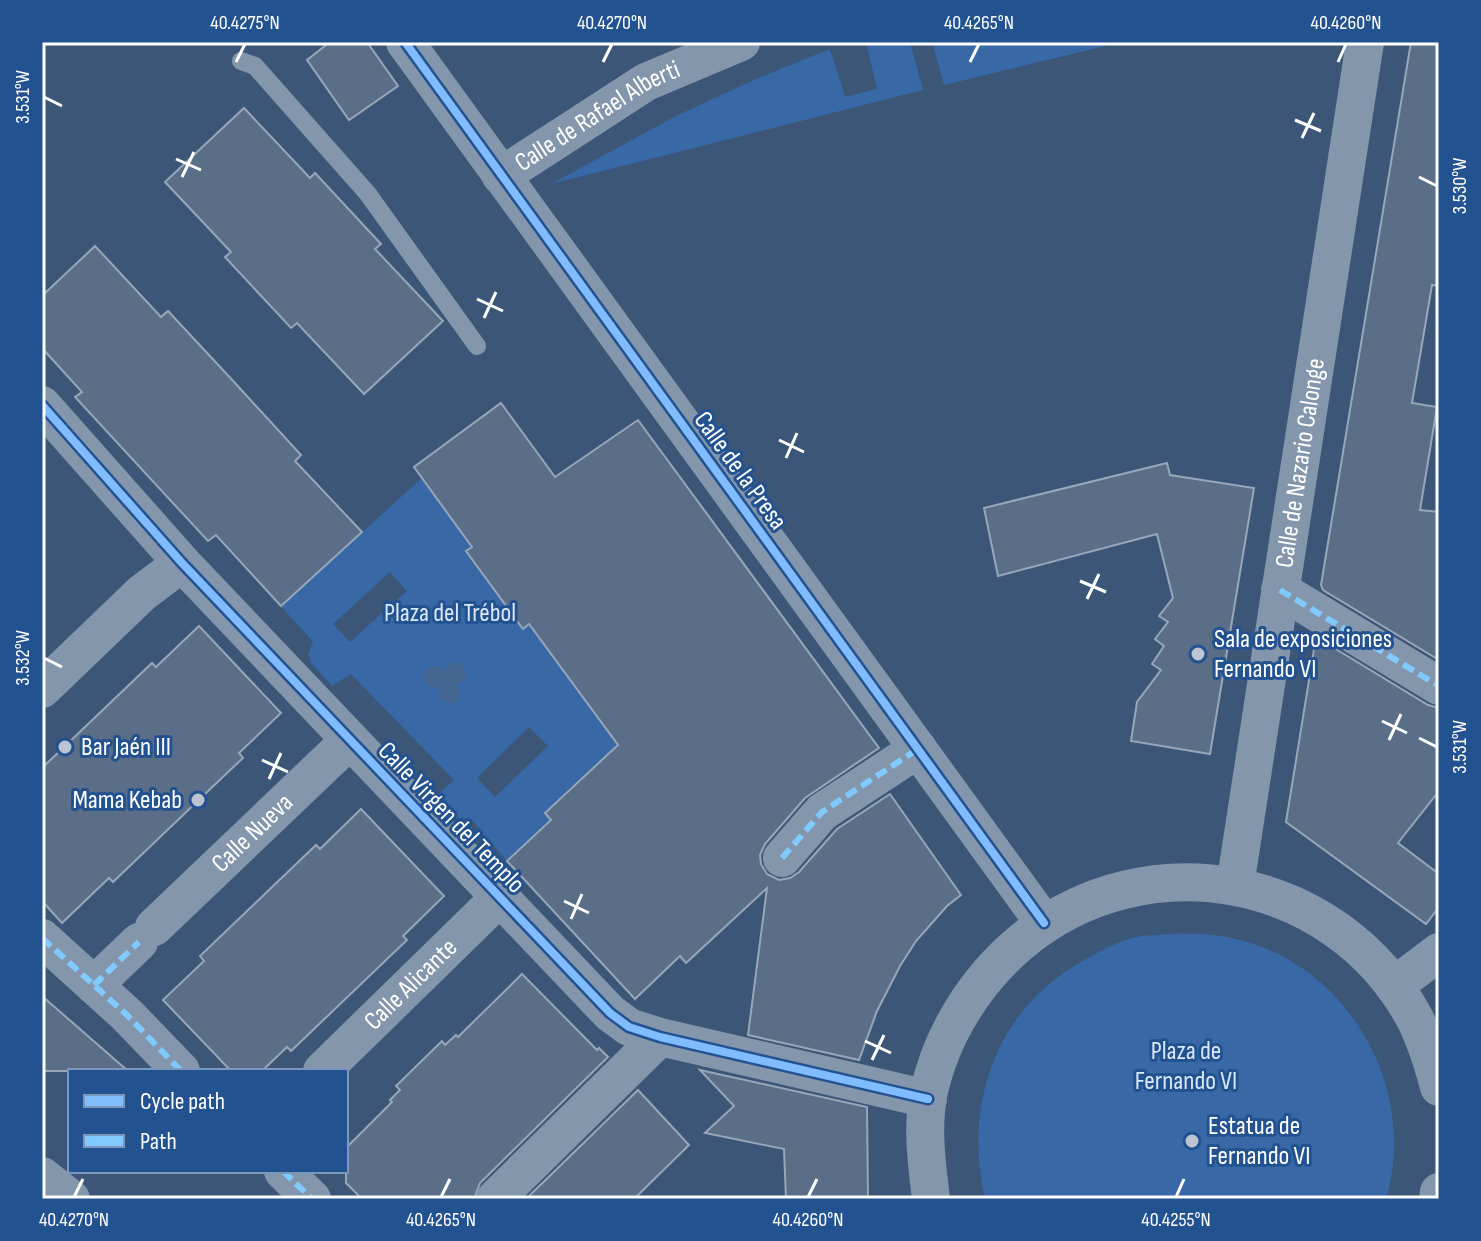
<svg xmlns="http://www.w3.org/2000/svg" width="1481" height="1241" font-family="'Sofia Sans Condensed',sans-serif">
<style>
.green{fill:#3869a6;fill-rule:evenodd}
.water{fill:#43658f}
.building{fill:#5a6e88;stroke:#98a6b9;stroke-width:2}
.lines{fill:none;stroke-linecap:round;stroke-linejoin:round}
.lane{stroke:#8396ab;stroke-width:18}
.street{stroke:#8396ab;stroke-width:38}
.quiet{stroke:#80caff;stroke-width:6;stroke-dasharray:12 6;stroke-linecap:butt}
.cycleway-casing{stroke:#235290;stroke-width:13}
.cycleway{stroke:#80bcff;stroke-width:8}
.ticks{fill:none;stroke:#fff;stroke-width:3}
.poi-dot{fill:#bbc4d0;stroke:#235290;stroke-width:3}
.labels{text-anchor:middle;dominant-baseline:central;stroke-width:6;stroke-linejoin:round;paint-order:stroke}
.street-label{font-size:26px;fill:#fff;stroke:#235290}
.park-label{font-size:26px;fill:#d9e7f9;stroke:#235290}
.poi-label{font-size:26px;fill:#fff;stroke:#235290;text-anchor:start}
.neatline{fill:none;stroke:#fff;stroke-width:3}
.ticks-label{font-size:20px;text-anchor:middle;fill:#fff}
</style>
<rect width="100%" height="100%" fill="#3c5678"/>
<!-- green -->
<g class="green">
<path d="M866,42H910L923,90L551,184L676,116L756,79L830,49L845,97L877,89Z"/>
<path d="M932,42H1122L944,85Z"/>
<path d="M422,478L472,547L467,551L523,628L529,624L588,704L621,742L545,813L551,820L507,861L471,819L455,818L435,797L454,780L351,674L332,686L312,664L308,654L313,642L281,606ZM390,572L407,591L350,642L333,624ZM529,727L548,746L495,797L477,778Z"/>
<path d="M1173,934C1196,933 1218,934 1240,940C1351,968 1418,1091 1386,1199H985C963,1102 997,1007 1086,959C1101,951 1120,940 1137,937C1148,935 1162,935 1173,934Z"/>
</g>
<!-- water -->
<path class="water" d="M453,662L462,664L467,673L464,681L456,684L460,690L459,700L451,704L440,699L439,688L428,686L423,675L430,666H440L446,670Z"/>
<!-- building -->
<g class="building">
<path d="M330,42H367L398,86L349,120L307,60Z"/>
<path d="M1411,42H1439V286L1432,285L1412,403L1437,407L1420,510L1439,512V660L1323,590L1321,585Z"/>
<path d="M244,108L310,178L315,173L381,244L375,249L443,321L364,394L297,323L291,328L225,257L231,252L165,182Z"/>
<path d="M95,246L161,317L168,311L235,383L301,455L295,461L362,532L281,606L216,535L208,541L75,397L82,392L42,348V296Z"/>
<path d="M501,403L555,477L638,420L879,748L805,798L765,844L760,855L761,864L767,874L779,880L790,878L799,872L837,829L890,794L961,895L947,906L916,941L900,966L877,1011L859,1060L748,1035L767,888L686,963L680,956L635,999L507,861L551,820L545,813L618,745L529,624L523,629L466,551L472,547L414,467Z"/>
<path d="M1167,463L1170,475L1254,488L1210,754L1131,741L1137,702L1161,670L1152,664L1164,646L1155,639L1168,622L1159,616L1173,598L1157,534L998,576L984,508Z"/>
<path d="M199,626L281,713L239,753L243,758L227,773L113,882L109,878L62,923L42,901V768L152,663L156,667Z"/>
<path d="M1316,637L1428,705L1439,708V791L1398,843L1439,874V907L1426,924L1286,822Z"/>
<path d="M361,809L444,896L403,936L407,940L291,1051L287,1047L262,1071H231L163,1000L204,961L200,956L270,889L316,845L320,849Z"/>
<path d="M522,974L597,1050L599,1048L608,1057L480,1183L474,1199H362L346,1183V1148L392,1102L390,1100L400,1090L396,1086L442,1041L445,1045L456,1035L458,1037Z"/>
<path d="M42,996L128,1071H42Z"/>
<path d="M700,1070L867,1107L868,1199H786L784,1149L705,1133L734,1106Z"/>
<path d="M638,1090L689,1145L634,1199H526Z"/>
</g>
<g class="lines">
<!-- lane -->
<path class="lane" d="M241,61L255,66L368,194L477,346"/>
<!-- street -->
<g class="street">
<path d="M405,42L1044,923"/>
<path id="s1" d="M501,176L646,82L741,42"/>
<path d="M42,405L182,563L610,1013L629,1027L660,1037L928,1099"/>
<path d="M1280,590L1439,686"/>
<path d="M42,689L142,593L182,563"/>
<path d="M782,858L822,812L918,749"/>
<path id="s2" d="M1235,886L1365,42"/>
<path id="s3" d="M154,927L350,740"/>
<path d="M42,938L127,1015L181,1071"/>
<path d="M94,985L139,942"/>
<path d="M1394,986L1439,952"/>
<path id="s4" d="M322,1071L499,898"/>
<path d="M283,1171L312,1199"/>
<path d="M42,1176L71,1199"/>
<path d="M495,1199L660,1037"/>
<path d="M931,1199C927,1165 922,1130 928,1096C940,1037 974,982 1020,943C1145,838 1337,873 1415,1019C1426,1041 1433,1064 1439,1087"/>
<path d="M1438,1199L1439,1192"/>
</g>
<!-- quiet -->
<g class="quiet">
<path d="M1280,590L1439,686"/>
<path d="M782,858L822,812L918,749"/>
<path d="M42,938L127,1015L181,1071"/>
<path d="M94,985L139,942"/>
<path d="M283,1171L312,1199"/>
</g>
<!-- cycleway casing -->
<g class="cycleway-casing">
<g id="cycleway">
<path d="M405,42L1044,923"/>
<path d="M42,405L182,563L610,1013L629,1027L660,1037L928,1099"/>
</g>
</g>
<!-- cycleway -->
<use href="#cycleway" class="cycleway"/>
</g>
<!-- ticks -->
<path class="ticks" d="M236,62L245,44M603,62L612,44M970,62L979,44M1338,62L1346,44M44,97L62,106M1295,120L1321,131M1302,138L1314,113M176,159L201,170M182,177L194,152M1419,177L1437,186M477,299L503,311M484,318L496,292M779,440L804,452M786,458L797,433M1080,581L1106,592M1087,599L1099,574M44,658L62,667M1382,721L1407,733M1419,738L1437,747M1389,740L1401,714M262,760L288,772M269,779L281,753M564,901L589,913M571,919L582,894M865,1041L891,1053M872,1060L884,1035M74,1197L83,1179M441,1197L450,1179M808,1197L817,1179M1176,1197L1184,1179"/>
<!-- markers -->
<g class="poi-dot">
<circle cx="1198" cy="654" r="8"/>
<circle cx="65" cy="747" r="8"/>
<circle cx="198" cy="800" r="8"/>
<circle cx="1192" cy="1141" r="8"/>
</g>
<g class="labels">
<!-- street labels -->
<g class="street-label">
<text stroke="none"><textPath href="#s1" startOffset="114">Calle de Rafael Alberti</textPath></text>
<text stroke="none"><textPath href="#s2" startOffset="428">Calle de Nazario Calonge</textPath></text>
<text transform="translate(740 471) rotate(54)">Calle de la Presa</text>
<text transform="translate(451 818) rotate(46)">Calle Virgen del Templo</text>
<text stroke="none"><textPath href="#s3" startOffset="136">Calle Nueva</textPath></text>
<text stroke="none"><textPath href="#s4" startOffset="124">Calle Alicante</textPath></text>
</g>
<!-- park labels -->
<g class="park-label">
<text x="450" y="613">Plaza del Trébol</text>
<text x="1186" y="1051">Plaza de<tspan x="1186" dy="30">Fernando VI</tspan></text>
</g>
<!-- poi labels -->
<g class="poi-label">
<text x="1214" y="639">Sala de exposiciones<tspan x="1214" dy="30">Fernando VI</tspan></text>
<text x="81" y="747">Bar Jaén III</text>
<text x="182" y="800" text-anchor="end">Mama Kebab</text>
<text x="1208" y="1126">Estatua de<tspan x="1208" dy="30">Fernando VI</tspan></text>
</g>
</g>
<!-- border -->
<rect width="1481" height="1241" fill="none" stroke="#235290" stroke-width="88"/>
<!-- legend -->
<rect x="68" y="1069" width="280" height="104" fill="#235290" stroke="#7b97bc" stroke-width="2"/>
<rect x="84" y="1095" width="40" height="12" fill="#80bcff" stroke="#7b97bc" stroke-width="2"/>
<text x="140" y="1109" font-size="24" fill="#ffffff">Cycle path</text>
<rect x="84" y="1135" width="40" height="12" fill="#80caff" stroke="#7b97bc" stroke-width="2"/>
<text x="140" y="1149" font-size="24" fill="#ffffff">Path</text>
<rect x="44" y="44" width="1393" height="1153" class="neatline"/>
<g class="ticks-label">
<text x="245" y="29">40.4275°N</text>
<text x="612" y="29">40.4270°N</text>
<text x="979" y="29">40.4265°N</text>
<text x="1346" y="29">40.4260°N</text>
<text transform="translate(22 97) rotate(-90)" y="7">3.531°W</text>
<text transform="translate(1459 186) rotate(-90)" y="7">3.530°W</text>
<text transform="translate(22 658) rotate(-90)" y="7">3.532°W</text>
<text transform="translate(1459 747) rotate(-90)" y="7">3.531°W</text>
<text x="74" y="1226">40.4270°N</text>
<text x="441" y="1226">40.4265°N</text>
<text x="808" y="1226">40.4260°N</text>
<text x="1176" y="1226">40.4255°N</text>
</g>
</svg>
